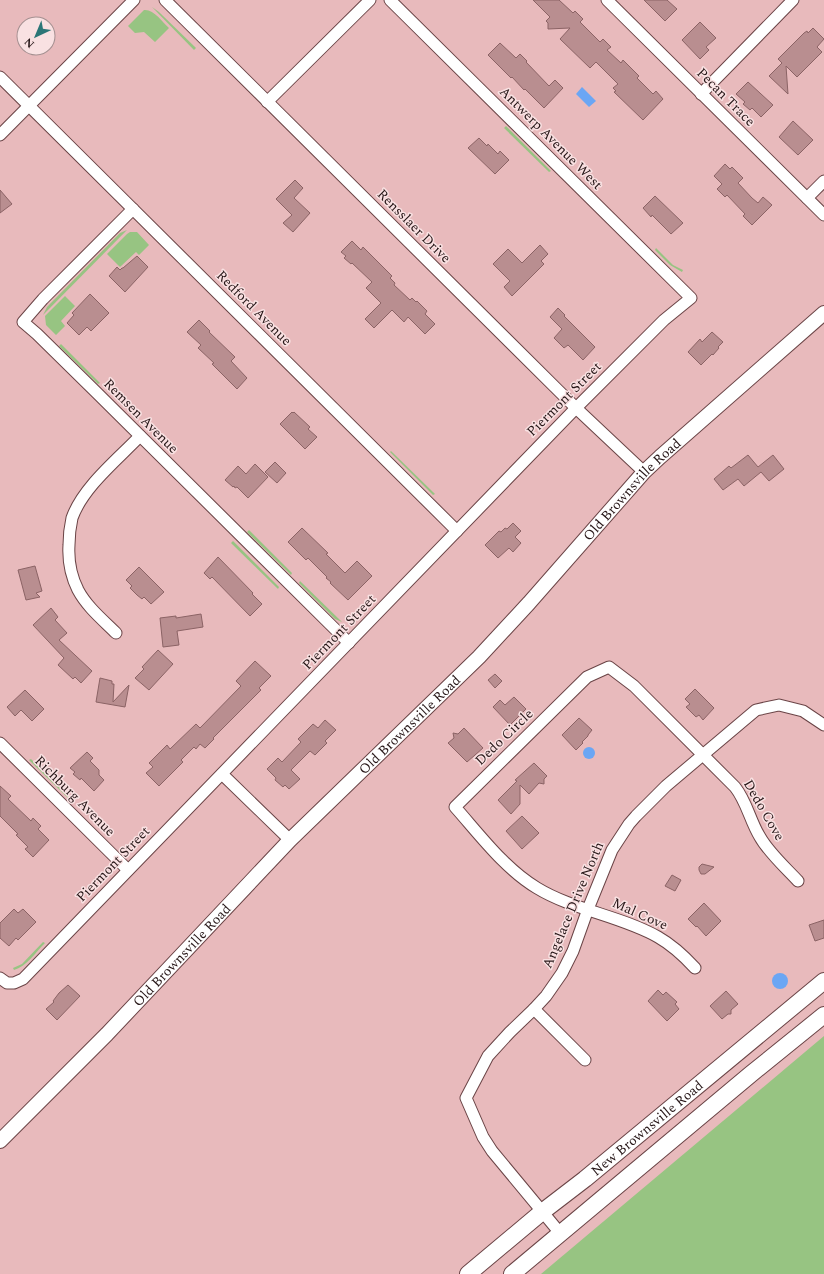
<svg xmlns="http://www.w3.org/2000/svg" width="824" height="1274" font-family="Spectral,serif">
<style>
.green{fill:#97c482}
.water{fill:#6ba6f4}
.building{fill:#b98e90;stroke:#8b6365}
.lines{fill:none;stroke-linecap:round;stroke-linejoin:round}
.minor-casing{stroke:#6a4446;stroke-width:13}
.tertiary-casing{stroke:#6a4446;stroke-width:16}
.secondary-casing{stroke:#6a4446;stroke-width:18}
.minor{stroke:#fff;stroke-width:11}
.tertiary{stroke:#fff;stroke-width:14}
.secondary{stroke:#fff;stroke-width:16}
.labels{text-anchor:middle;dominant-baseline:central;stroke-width:3;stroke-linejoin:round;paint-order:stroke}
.street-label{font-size:14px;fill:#261617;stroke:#f9e1e2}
</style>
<rect width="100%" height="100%" fill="#e8babc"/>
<!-- green -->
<g class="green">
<path d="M152,7L159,12L196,48L194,50Z"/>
<path d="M144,10C154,9 162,22 169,28L155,42L144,32L135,33L128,26Z"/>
<path d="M506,126L551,171L549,172L504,128Z"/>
<path d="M127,230L43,315L47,307L120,233Z"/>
<path d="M130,232H137L149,245L139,255L136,252L120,267L107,254L127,234Z"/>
<path d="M656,248L673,265L683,270L682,272L670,265L655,250Z"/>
<path d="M65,296L75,306L61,321L65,326L56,335L46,325L45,316Z"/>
<path d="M61,344L100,383L98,384L93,379L59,346Z"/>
<path d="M391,451L435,494L433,495L390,452Z"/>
<path d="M249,530L292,573L291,575L247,532Z"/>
<path d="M233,541L279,587L278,589L231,543Z"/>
<path d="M300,581L342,622L335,619L299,583Z"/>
<path d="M31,759L71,799L70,800L29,760Z"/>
<path d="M43,942L45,943C36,952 26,967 14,970L13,968L22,964Z"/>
<path d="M824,1036V1274H541Z"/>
</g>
<!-- water -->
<g class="water">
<path d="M582,87L596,101L589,107L576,94Z"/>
<circle cx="589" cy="753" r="6"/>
<circle cx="780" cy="981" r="8"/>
</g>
<!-- building -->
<g class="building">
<path d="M533,0H559L573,13L575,11L583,19L580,22L600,42L603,39L611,47L607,50L621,63L623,60L639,76L637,78L653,94L656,91L663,99L643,120L614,92L616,91L613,88L618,84L596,62L590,68L560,39L570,28L548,29V23L546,21L550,17Z"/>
<path d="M644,0H667L677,9L665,21Z"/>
<path d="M700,22L716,38L706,47L709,50L700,59L682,40Z"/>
<path d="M813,28L824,39L817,47L822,52L797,77L786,66L788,94L769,76L782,63L778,59L804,33L807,31L808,33Z"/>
<path d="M500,43L516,58L520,54L527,61L526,62L549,86L555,80L563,88L544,108L525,89L524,90L512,77L511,78L488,55Z"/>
<path d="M748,82L773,105L761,117L752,108L750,110L743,104L745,102L736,94Z"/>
<path d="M793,121L813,140L798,155L779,137Z"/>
<path d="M479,138L487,146L488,144L498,154L500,151L509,160L495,174L468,148Z"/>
<path d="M725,164L730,169L732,167L743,178L738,183L752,198L758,203L763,197L772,205L752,225L743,216L745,214L727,195L725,197L717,189L722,184L714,176Z"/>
<path d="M295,180L303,188L294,198L310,213L293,232L283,223L292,215L276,199Z"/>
<path d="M0,190L12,204L0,213Z"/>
<path d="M655,196L683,223L671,234L652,215L651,217L643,208Z"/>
<path d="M352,241L361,250L363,247L392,276L390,278L395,283L394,285L410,300L412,298L416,302L417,301L427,311L425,314L435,324L425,334L408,317L404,322L392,310L374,328L365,319L381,303L366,288L372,282L352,263L351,264L344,258L346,256L341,252Z"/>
<path d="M540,245L548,254L541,261L544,264L512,296L504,287L510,281L493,264L508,249L522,263Z"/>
<path d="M137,256L148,267L125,292L109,276L117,267L120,270L122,268H123Z"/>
<path d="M90,294L109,313L91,331L87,327L79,335L67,323L74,315L72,313Z"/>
<path d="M558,308L565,315L564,316L595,347L583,360L568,345L564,348L554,338L562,329L550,317Z"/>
<path d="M199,320L210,331L209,332L235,357L231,361L247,378L237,389L212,364L214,363L198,348L201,345L187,332Z"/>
<path d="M712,332L723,342L718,347L719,348L713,355L712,354L701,365L688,352L700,339L702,342Z"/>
<path d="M292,412L293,413L294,412L310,427L308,429L317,437L305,449L280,424Z"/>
<path d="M748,455L758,467L773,455L784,469L769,481L761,472L744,486L738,479L723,490L714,479L729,466L731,468Z"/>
<path d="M275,462L286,473L277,483L265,472Z"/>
<path d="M255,464L268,477L248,498L237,487L235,488L234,486L233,487L225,480L238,466L246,474Z"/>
<path d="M513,523L521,531L515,537L521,543L513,552L509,548L498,558L485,545L499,531L501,532L505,528L507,529Z"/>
<path d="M302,528L328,553L326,554L345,573L357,561L372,576L348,600L330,583L331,582L326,578L327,577L308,558L306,560L288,542Z"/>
<path d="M218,557L253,593L252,594L262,604L250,616L212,577L210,579L204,573Z"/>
<path d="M35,566L42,591L36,593L40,597L26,600L18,570Z"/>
<path d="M139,567L164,592L151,604L144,597L142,599L137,595L130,588L132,586L126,580Z"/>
<path d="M51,608L58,617L55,620L67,633L59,640L92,671L81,683L75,677L73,679L58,665L64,658L33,625Z"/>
<path d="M201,614L203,627L177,631L179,645L163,647L160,618L176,616V618Z"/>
<path d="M158,650L173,664L149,690L135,678L144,669L142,667Z"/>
<path d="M255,661L271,676L259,688L261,690L213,738L214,739L205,748L200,744L196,749L194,747L181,760L183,762L159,786L146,773L153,767L149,763L167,745L170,749L196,724L200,728L241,686L236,681Z"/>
<path d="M495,674L502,681L495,688L488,680Z"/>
<path d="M100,678L112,681V684H114L113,702L129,685L125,707L96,702Z"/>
<path d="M695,689L714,708L703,720L699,715L696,717L686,707L690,704L685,699Z"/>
<path d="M25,690L44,709L32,721L21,710L15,716L7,707Z"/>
<path d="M514,697L526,709L510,725L493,707L500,700L505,705Z"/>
<path d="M579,718L592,730L588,735V736L582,742L583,743L576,750L562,735Z"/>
<path d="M325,720L336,730L325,741L327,743L315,755L310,751L291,770L300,779L289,789L285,785L283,787L275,780L276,778L267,769L278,758L282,762L301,742L298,739L313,724L318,728Z"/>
<path d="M464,728L483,748L467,762L448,743L454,738L453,733L458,734Z"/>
<path d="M87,752L93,758L90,761L99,770V775L104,780L94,791L81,778L80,780L73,774L75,772L70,768Z"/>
<path d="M534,763L547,776L544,779V784L539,783L529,794L520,785V804L511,814L498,800L517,781L515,780Z"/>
<path d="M0,786L11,796L8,799L31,821L33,818L41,826L38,829L49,840L33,857L25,849L28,847L16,835L18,834L0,816Z"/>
<path d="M522,816L539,833L522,849L506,831Z"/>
<path d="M702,864L714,867L705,874H701L699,870V867Z"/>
<path d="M672,875L681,880L675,891L665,886Z"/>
<path d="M704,903L721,921L706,936L697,926L696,927L688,919Z"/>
<path d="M14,909L18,913L23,909L36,922L18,940L16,938L9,946L0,938V923Z"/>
<path d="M824,920V938L815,941L809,925Z"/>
<path d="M68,985L80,996L57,1020L46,1009L54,1002L53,1001L59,993Z"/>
<path d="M658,990L663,995L666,992L677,1002L675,1004L679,1009L667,1021L648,1001Z"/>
<path d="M726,991L738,1004L731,1010V1014H728L722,1019L710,1006Z"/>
</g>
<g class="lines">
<!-- minor casing -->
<g class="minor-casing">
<g id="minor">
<path d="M165,0L576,408L644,472"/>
<path d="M607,0L824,215"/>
<path d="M0,77L457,531"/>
<path d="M701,94L793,0"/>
<path d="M267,102L370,0"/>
<path d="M0,135L134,0"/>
<path d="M807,198L824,181"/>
<path d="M133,209L43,299L23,322L37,334L97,393L349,643"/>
<path d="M116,633C103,620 87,607 78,590C71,576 68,561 69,545C69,537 70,527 72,518C83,487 117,460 140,436"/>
<path d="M0,743L128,870"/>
<path d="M222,774L290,840"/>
<path d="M695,968C684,956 672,945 658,937C621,916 573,910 537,888C505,869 479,834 455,807L587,677L609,667L634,686L735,787C747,802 750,821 760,837C769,853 785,867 798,881"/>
<path d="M0,978L7,983H14L23,979L576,408L664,320L691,298L390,0"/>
<path d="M534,1009L585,1060"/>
<path d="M560,1233L492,1151L483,1137L466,1098L488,1056L510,1032L534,1009L546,996L562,973L573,951L588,909L612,850L629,824L636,816L666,786L756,710L779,705L803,711L824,725"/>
</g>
</g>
<!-- tertiary casing -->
<g class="tertiary-casing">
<g id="tertiary">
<path id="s1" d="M0,1141L107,1034L290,840L479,657L529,603L644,472L660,457L824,313"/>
</g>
</g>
<!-- secondary casing -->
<g class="secondary-casing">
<g id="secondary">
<path id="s2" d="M468,1274L542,1212L585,1179L824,981"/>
<path d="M512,1274L751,1074L824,1015"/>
</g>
</g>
<!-- minor -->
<use href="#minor" class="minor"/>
<!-- tertiary -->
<use href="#tertiary" class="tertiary"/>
<!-- secondary -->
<use href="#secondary" class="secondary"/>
</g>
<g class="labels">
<!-- street labels -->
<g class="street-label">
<text transform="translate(726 97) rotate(45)">Pecan Trace</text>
<text transform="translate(551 138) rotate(45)">Antwerp Avenue West</text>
<text transform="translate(414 226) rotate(45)">Rensslaer Drive</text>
<text transform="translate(254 308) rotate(45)">Redford Avenue</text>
<text transform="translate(564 399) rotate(-45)">Piermont Street</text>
<text transform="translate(141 416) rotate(45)">Remsen Avenue</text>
<text stroke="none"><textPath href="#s1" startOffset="908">Old Brownsville Road</textPath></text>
<text transform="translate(339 632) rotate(-46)">Piermont Street</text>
<text stroke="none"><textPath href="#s1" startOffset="584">Old Brownsville Road</textPath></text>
<text transform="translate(504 737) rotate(-44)">Dedo Circle</text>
<text transform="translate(75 796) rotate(45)">Richburg Avenue</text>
<text transform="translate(764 810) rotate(60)">Dedo Cove</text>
<text transform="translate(113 864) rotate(-46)">Piermont Street</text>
<text transform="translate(573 905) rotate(-67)">Angelace Drive North</text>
<text transform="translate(640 914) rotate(24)">Mal Cove</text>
<text stroke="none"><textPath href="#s1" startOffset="260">Old Brownsville Road</textPath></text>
<text stroke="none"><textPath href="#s2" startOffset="231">New Brownsville Road</textPath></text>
</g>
</g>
<!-- north arrow -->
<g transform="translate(36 36) rotate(224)"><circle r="19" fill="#f9e1e2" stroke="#a59091"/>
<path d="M0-3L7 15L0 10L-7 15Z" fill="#2c7677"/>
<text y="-6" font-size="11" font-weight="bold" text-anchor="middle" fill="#261617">N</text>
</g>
</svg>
